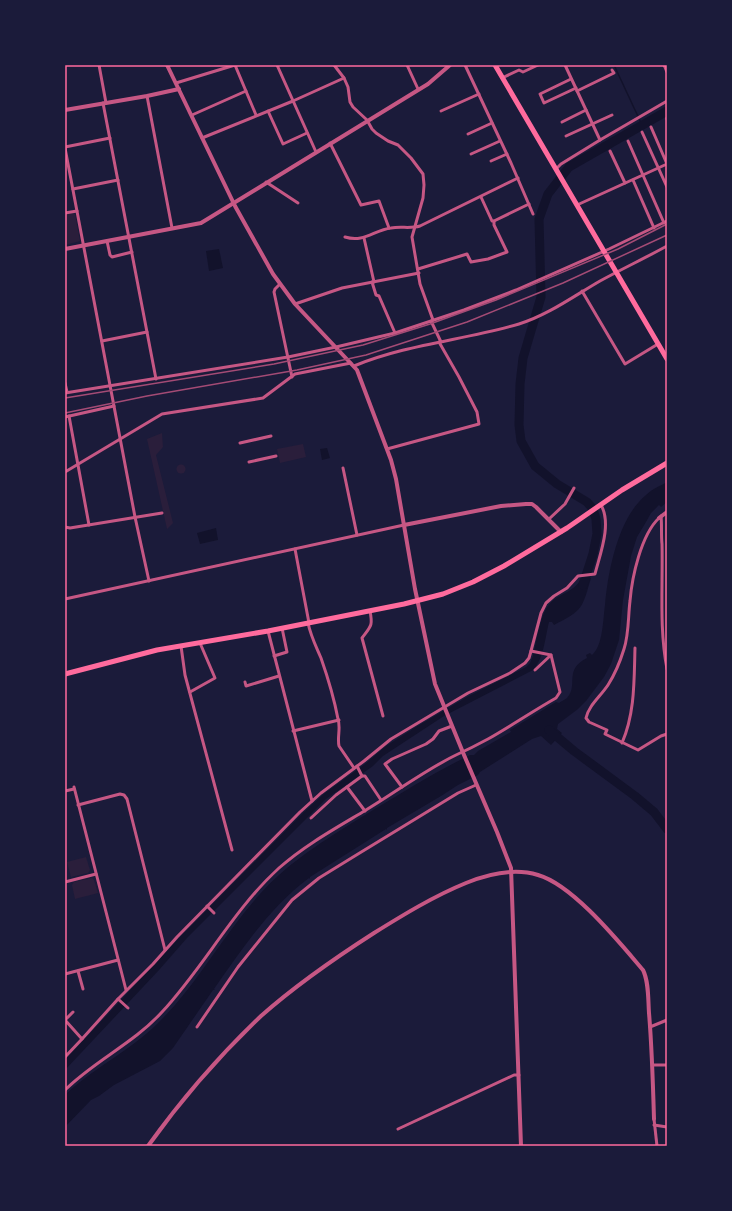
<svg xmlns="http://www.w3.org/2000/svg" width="732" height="1211" font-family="Helvetica,sans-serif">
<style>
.green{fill:#2a1e3b}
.water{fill:#12122b}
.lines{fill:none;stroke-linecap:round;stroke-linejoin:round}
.stream{stroke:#12122b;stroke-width:1.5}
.river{stroke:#12122b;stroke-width:9}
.minor{stroke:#c65784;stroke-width:3}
.tertiary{stroke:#c65784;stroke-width:4}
.primary{stroke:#ff6b9d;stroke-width:5}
.rail{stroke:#a44b75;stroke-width:1.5}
.neatline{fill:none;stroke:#ff6b9d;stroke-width:1.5}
</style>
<rect width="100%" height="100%" fill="#1b1b3a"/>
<!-- green -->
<g class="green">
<path d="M73,213L75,214L80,241L65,245V215Z"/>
<path d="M162,433L163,447L156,455L173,523L167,529L147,439Z"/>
<path d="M303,444L306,457L280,463L277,449Z"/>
<circle cx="181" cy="469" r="4.5"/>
<path d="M86,857L90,870L88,873L71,877L67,862Z"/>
<path d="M92,878L94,880L98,893L75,899L72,885L74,882Z"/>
</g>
<!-- water -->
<g class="water">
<path d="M219,249L223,268L209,271L206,251Z"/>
<path d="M327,448L330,458L322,460L320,449Z"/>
<path d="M667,482V502L661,507L659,505L651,513L646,522L637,537L631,556L623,600L619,640L611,664L604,677L586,701L578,709L558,724L557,729L562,733L551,745L541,736L532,739L480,772L478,775L458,785L441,796L387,828V830L386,829L310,877V879L309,878C270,907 242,949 214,989L215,990H213L173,1048L160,1061L114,1085L99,1096L91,1100L65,1127V1095C93,1068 130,1051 158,1023C197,985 223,935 259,895C291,859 333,835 373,810C405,791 437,771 470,755H474L478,751L511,732L510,730L556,702L559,703C561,701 565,700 567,698C579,685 563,670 587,658L586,655L590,653L592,655C603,646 603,619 605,605C608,571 618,518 646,495C652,489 660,486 667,482Z"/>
<path d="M216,528L218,540L200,544L197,533Z"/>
<path d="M581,578H591C582,609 583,610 554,625L552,622H549C545,638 544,658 533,670L444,716L383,756L373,766L326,799L187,938L159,970L65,1070V1060L179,938L304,812L325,793L365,764L386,746L416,727L467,697L526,667L530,663L533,656C536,643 540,616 548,606C557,593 575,593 581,578Z"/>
</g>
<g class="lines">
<!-- stream -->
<path class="stream" d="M614,65L642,125"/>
<!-- river -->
<g class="river">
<path d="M583,585L593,554L597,534L596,519L593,509L587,502L557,484L535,466L521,441L519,425L520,384L523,358L541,297L539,219L548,194L569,167L667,111"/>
<path d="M549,730L574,751L635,796L654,812L667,829"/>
</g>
<!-- minor -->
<g class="minor">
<path d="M99,65L106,103"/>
<path d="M235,65L256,115"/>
<path d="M277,65L316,152"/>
<path d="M334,65L344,78L348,87L350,102L353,107L367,120L372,129L376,133L388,141L398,145L411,158L423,174L424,185L423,198L412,237L420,284L433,320"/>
<path d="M407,65L418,89"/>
<path d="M465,65L511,163L533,214"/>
<path d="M565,65L600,140L667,101"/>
<path d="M664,65L667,72"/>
<path d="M502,78L519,70L523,72L538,65"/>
<path d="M571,79L540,94L544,103L576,88"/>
<path d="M176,83L235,65"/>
<path d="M577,91L614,73L612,70"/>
<path d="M147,96L172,228"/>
<path d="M103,103L156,379"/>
<path d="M268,111L283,144L307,133"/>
<path d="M441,111L479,94"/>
<path d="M192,115L246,91"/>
<path d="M667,118V119"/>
<path d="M562,122L586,110"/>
<path d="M651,127L667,164"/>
<path d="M642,132L667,187"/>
<path d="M468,134L492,123"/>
<path d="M566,136L612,115"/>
<path d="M202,138L293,101L344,78"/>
<path d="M628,141L664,223"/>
<path d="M330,143L361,205L379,201L389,228"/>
<path d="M65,147L110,138"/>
<path d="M65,148L135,517L149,581"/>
<path d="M610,151L625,183"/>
<path d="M471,154L500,141"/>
<path d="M491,161L507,154"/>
<path d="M556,169L561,164L600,140"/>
<path d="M633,180L654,228"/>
<path d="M266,182L298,203"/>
<path d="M73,189L118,180"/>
<path d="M481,197L492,221H494L529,204"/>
<path d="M577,205L667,164"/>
<path d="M65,213L77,211"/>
<path d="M345,237C364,243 374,230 391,228C401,226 410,229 420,226L518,178"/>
<path d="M364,238L374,282"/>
<path d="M107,241L110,255L112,257L132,252"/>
<path d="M418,269L467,254L471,262L488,259L507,252L494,225V221"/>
<path d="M372,282L376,295L379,296L395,333"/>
<path d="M280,284L275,289L274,292L292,377"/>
<path d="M582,291L625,364L658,344"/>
<path d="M295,304L342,288L419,273"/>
<path d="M431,321L441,342"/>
<path d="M102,341L147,332"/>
<path d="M354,366C407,344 465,340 519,324C548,315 574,296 600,281C622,269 645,258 667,246"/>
<path d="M65,383L67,392"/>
<path d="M65,393L288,357L336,347L395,333L464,310L516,290L609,249L667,221"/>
<path d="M69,416L89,525"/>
<path d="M65,417L114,406"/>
<path d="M240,443L271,436"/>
<path d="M387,449L479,424L477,412L459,377L439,342"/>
<path d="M249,462L276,456"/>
<path d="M343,468L357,535"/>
<path d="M65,472L162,414L263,398L295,374L351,363"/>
<path d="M661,516C662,525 661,535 662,544C663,586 659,628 667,669"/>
<path d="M659,518C641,535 632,577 630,601C628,617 629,634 624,649C620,662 615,674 608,685C600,697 589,705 586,718L589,722L607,730L605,734L638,750L661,736L667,734"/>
<path d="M549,519L565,504L574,488"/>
<path d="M65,527L70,528L162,513"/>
<path d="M295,549L309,623"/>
<path d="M65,599L404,525"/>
<path d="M370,611C373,626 371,626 362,638L383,716"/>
<path d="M308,623C311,637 316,646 321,658C328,678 334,698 338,719C341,728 337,737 339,746L354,768"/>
<path d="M268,631L312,801"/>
<path d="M181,646L185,675L232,850"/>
<path d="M274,656L287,652L282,628"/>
<path d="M535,670L551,655"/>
<path d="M245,682L246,686L279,676"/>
<path d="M190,692L215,678L200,643"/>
<path d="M293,731L339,720"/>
<path d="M622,743C635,713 634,681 635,648"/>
<path d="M357,766L362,776"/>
<path d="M74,787L126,990"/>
<path d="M347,787L365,811"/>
<path d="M402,787L385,764L392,759L426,744L433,739L439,731L452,726"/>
<path d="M65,791L74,789"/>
<path d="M78,805L120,794L124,795L127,799L165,950"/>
<path d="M311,818L336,795L362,776H365L381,800"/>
<path d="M65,882L96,874"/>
<path d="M207,906L214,913"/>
<path d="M78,971L83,989"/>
<path d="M65,974L118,960"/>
<path d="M118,999L128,1008"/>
<path d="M65,1020L82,1039L118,999L153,964L177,937L300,812L321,793L364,761L391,739L468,693L510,673L525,663L529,658L531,651L541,613L546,603L554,596L567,588L578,576L595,574C600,554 612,524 601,505"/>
<path d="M65,1020L73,1012"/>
<path d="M197,1027L238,967L292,900L319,878L358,854L458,793L476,785"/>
<path d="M650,1027L667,1020"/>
<path d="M65,1057L82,1039"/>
<path d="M653,1065H667"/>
<path d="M65,1090C94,1061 134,1043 162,1012C204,967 233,910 279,868C305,845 336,828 366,810C396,792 425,770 456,755C467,750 477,745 488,739C511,726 533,711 556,698L560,692L551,655L531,651"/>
<path d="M654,1119L657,1146"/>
<path d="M654,1125L667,1127"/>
<path d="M398,1129L514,1075H519"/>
</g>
<!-- tertiary -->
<g class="tertiary">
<path d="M167,65L235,206L273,274L295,304L357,370L391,460L396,479L415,589L435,684L464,755L497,832L511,868L521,1146"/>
<path d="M65,110L147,96L179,89"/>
<path d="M65,249L201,223L428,84L450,65"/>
<path d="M659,518L667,512"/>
<path d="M404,525L501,506L526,504H532L536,507L561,532"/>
<path d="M148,1146C181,1100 220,1055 261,1016C296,985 335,958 374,933C403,915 434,896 466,883C488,874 515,868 538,875C573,885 619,942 643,970C649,982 648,1000 649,1013C652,1048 653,1084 654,1119"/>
</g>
<!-- primary -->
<g class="primary">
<path d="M495,65L667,359"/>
<path d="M65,674L157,650L268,631L404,604L443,594L473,582L504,566L567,528L622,490L667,463"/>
</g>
<!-- rail -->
<g class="rail">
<path d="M65,398L274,364L363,345L430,324L496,300L618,249L667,224"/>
<path d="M65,413L147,396L297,370L366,355L467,322L563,283L667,235"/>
</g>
</g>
<!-- border -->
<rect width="732" height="1211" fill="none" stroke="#1b1b3a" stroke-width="132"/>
<rect x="66" y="66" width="600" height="1079" class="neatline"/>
</svg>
